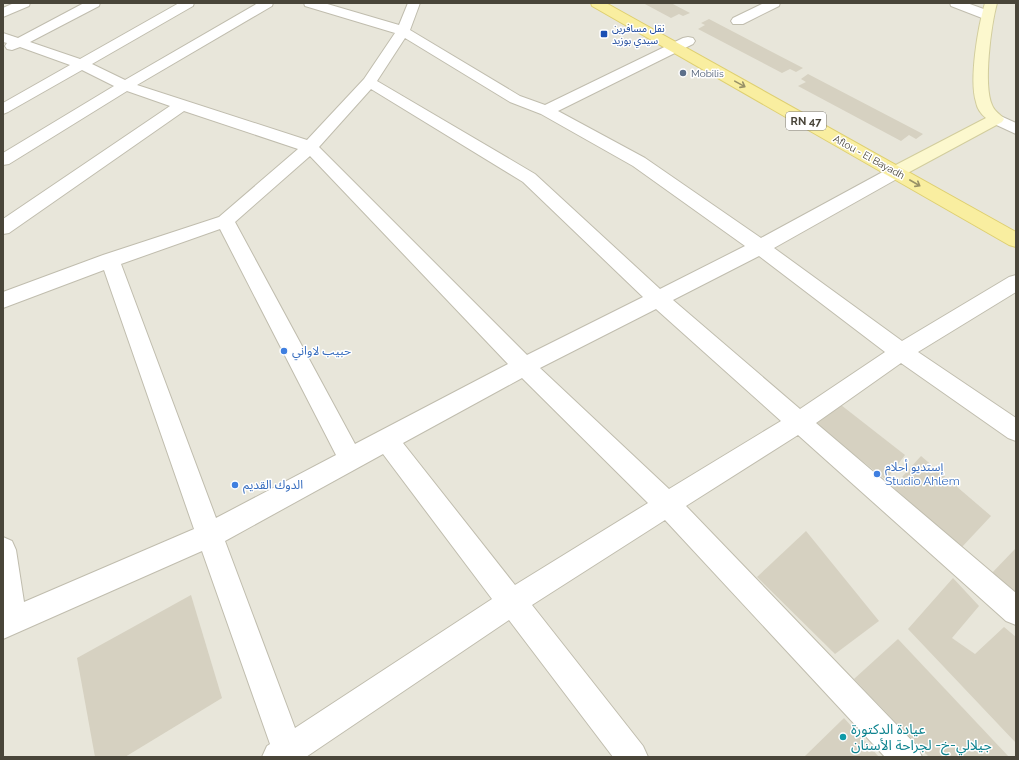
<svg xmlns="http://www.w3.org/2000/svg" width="1019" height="760" font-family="Raleway,'Noto Sans Arabic',sans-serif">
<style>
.residential{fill:#e8e6da}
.building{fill:#d6d1c1}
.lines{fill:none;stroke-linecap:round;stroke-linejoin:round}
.street-casing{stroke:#c0bdae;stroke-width:2}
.secondary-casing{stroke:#d2cd9d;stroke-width:2}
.primary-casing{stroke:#decf70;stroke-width:2}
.street{fill:#fff;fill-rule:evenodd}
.secondary{fill:#fcf8ce;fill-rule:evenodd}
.primary{fill:#f9eea0;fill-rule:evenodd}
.oneway{stroke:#989167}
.transit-dot{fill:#1a4fb4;stroke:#fff;stroke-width:1.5}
.service-dot{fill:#5c6f8a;stroke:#fff;stroke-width:1.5}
.shop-dot{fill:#3f7fe0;stroke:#fff;stroke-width:1.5}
.culture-dot{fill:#0f9aa8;stroke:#fff;stroke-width:1.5}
.labels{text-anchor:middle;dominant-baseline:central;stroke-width:3;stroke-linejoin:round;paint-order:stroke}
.far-transit-label{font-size:10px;fill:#164399;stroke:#fff;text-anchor:start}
.far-service-label{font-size:10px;fill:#4e5e75;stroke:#fff;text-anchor:start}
.far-street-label{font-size:10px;fill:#494539;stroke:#fff}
.shield{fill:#fff;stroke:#807d74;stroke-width:1}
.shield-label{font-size:11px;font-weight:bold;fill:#494539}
.shop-label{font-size:12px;fill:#366cbe;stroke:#fff;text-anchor:start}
.near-culture-label{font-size:14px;fill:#0d838f;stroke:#fff;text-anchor:start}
</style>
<rect width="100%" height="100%" fill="#f5f4eb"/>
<!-- residential -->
<rect class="residential" x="3" y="3" width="1013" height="754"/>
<!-- building -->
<g class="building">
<path d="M643,3H671L690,13L683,16L679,14L671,18Z"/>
<path d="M709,19L803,68L796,72L790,69L782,73L698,29L705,25L701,23Z"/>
<path d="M808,74L923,134L916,139L909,135L901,141L798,86L806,82L801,79Z"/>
<path d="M841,405L905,455L886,480L816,424Z"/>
<path d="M921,456L991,516L961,548L893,487Z"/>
<path d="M806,531L879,621L835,654L757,577Z"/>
<path d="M1016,548V598L990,575Z"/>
<path d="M953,578L979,606L952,638L975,654L1004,627L1016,637V743L908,629Z"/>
<path d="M191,595L222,698L125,757H95L77,658Z"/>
<path d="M898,639L1009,757H929L854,679Z"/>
<path d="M844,718L879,757H804Z"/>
</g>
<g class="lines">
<!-- street casing -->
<g class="street-casing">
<g id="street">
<path d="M14,3H30L29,6L3,17V8Z"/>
<path d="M84,3H100L99,6L30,42L80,59L179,3H194L193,6L92,64L125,80L258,3H273L272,6L137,85L307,140L364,79L395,33L305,6L304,3H324L399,25L408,3H420L410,30L520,96L545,105L683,38L688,37L693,38L695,41L693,44L558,111L645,158L761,238L890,168L896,166L902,168L904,172L902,176L774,248L902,341L1009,277L1016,275V292L918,352L1016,418V441L1008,438L901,363L816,423L1016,593V625L1006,621L798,435L686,506L917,746L922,757H885L665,520L532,605L643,746L648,757H613L509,620L306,757H262L267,746L270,744L202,551L3,639V537L12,541L16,550L24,602L194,529L104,270L3,308V292L103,255L219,217L298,149L184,111L9,233L3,234V219L170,106L127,91L9,164L3,165V153L114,86L82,70L8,112L3,114V103L70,65L20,47L12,50L7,49L5,46L7,43L3,42V33L18,38ZM405,38L510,102L541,114L633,166L745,246L660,289L535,174L377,81ZM371,89L523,182L643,297L527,355L319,147ZM310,156L508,364L355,444L235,222ZM220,229L336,455L216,518L121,264ZM759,256L885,352L800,409L673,300ZM656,309L781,421L669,489L540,368ZM522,378L648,503L515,585L403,443ZM383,454L492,599L295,728L225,541Z"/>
<path d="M764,3H780L779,6L743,24H733L731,21L733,18Z"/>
<path d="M950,3H967L992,12L994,15L992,18H982L951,6Z"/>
<path d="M996,114L1016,123V134L990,122L988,119L990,116Z"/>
</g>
</g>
<!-- secondary casing -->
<g class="secondary-casing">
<path id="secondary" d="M985,3H997C991,25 983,85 992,105C994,111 1000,114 1004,119L1002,122L902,176L896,178L890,176L888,172L890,168L986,118C981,114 977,108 976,102C969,79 978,27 985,3Z"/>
</g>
<!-- primary casing -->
<g class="primary-casing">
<path id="primary" d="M591,3H606L1016,232V247L1009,245L592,6Z"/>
</g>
<!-- street -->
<use href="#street" class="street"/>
<!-- secondary -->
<use href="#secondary" class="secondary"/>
<!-- primary -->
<use href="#primary" class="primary"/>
</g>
<!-- one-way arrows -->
<defs><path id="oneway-shaft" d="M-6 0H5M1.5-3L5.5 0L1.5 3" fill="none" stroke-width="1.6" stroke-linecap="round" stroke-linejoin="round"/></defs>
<g class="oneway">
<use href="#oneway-shaft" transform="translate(740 84) rotate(29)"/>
<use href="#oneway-shaft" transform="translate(915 183) rotate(30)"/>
</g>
<!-- markers -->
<rect class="transit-dot" x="600" y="30" width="8" height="8" rx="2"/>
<circle class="service-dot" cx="683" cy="73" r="4"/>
<g class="shop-dot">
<circle cx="284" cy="351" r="4"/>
<circle cx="877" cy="474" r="4"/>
<circle cx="235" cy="485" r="4"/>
</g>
<circle class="culture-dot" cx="843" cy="737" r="4"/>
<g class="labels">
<!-- far-transit labels -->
<g class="far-transit-label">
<text x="612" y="28">نقل مسافرين<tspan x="612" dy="12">سيدي بوزيد</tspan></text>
</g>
<!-- far-service labels -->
<g class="far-service-label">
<text x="691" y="73">Mobilis</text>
</g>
<!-- far-street labels -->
<g class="far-street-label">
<text transform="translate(869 157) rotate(29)">Aflou - El Bayadh</text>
</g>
<!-- shield labels -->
<rect class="shield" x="786" y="112" width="40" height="18" rx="3"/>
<g class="shield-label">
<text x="806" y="121">RN 47</text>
</g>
<!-- shop labels -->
<g class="shop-label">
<text x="292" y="351">حبيب لاواني</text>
<text x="885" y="467">إستديو أحلام<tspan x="885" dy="14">Studio Ahlem</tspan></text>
<text x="243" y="485">الدوك القديم</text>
</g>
<!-- near-culture labels -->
<g class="near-culture-label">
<text x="851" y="729">عيادة الدكتورة<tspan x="851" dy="16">جيلالي-خ- لجراحة الأسنان</tspan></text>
</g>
</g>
<!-- border -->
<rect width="1019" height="760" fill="none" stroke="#494539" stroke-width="8"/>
</svg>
